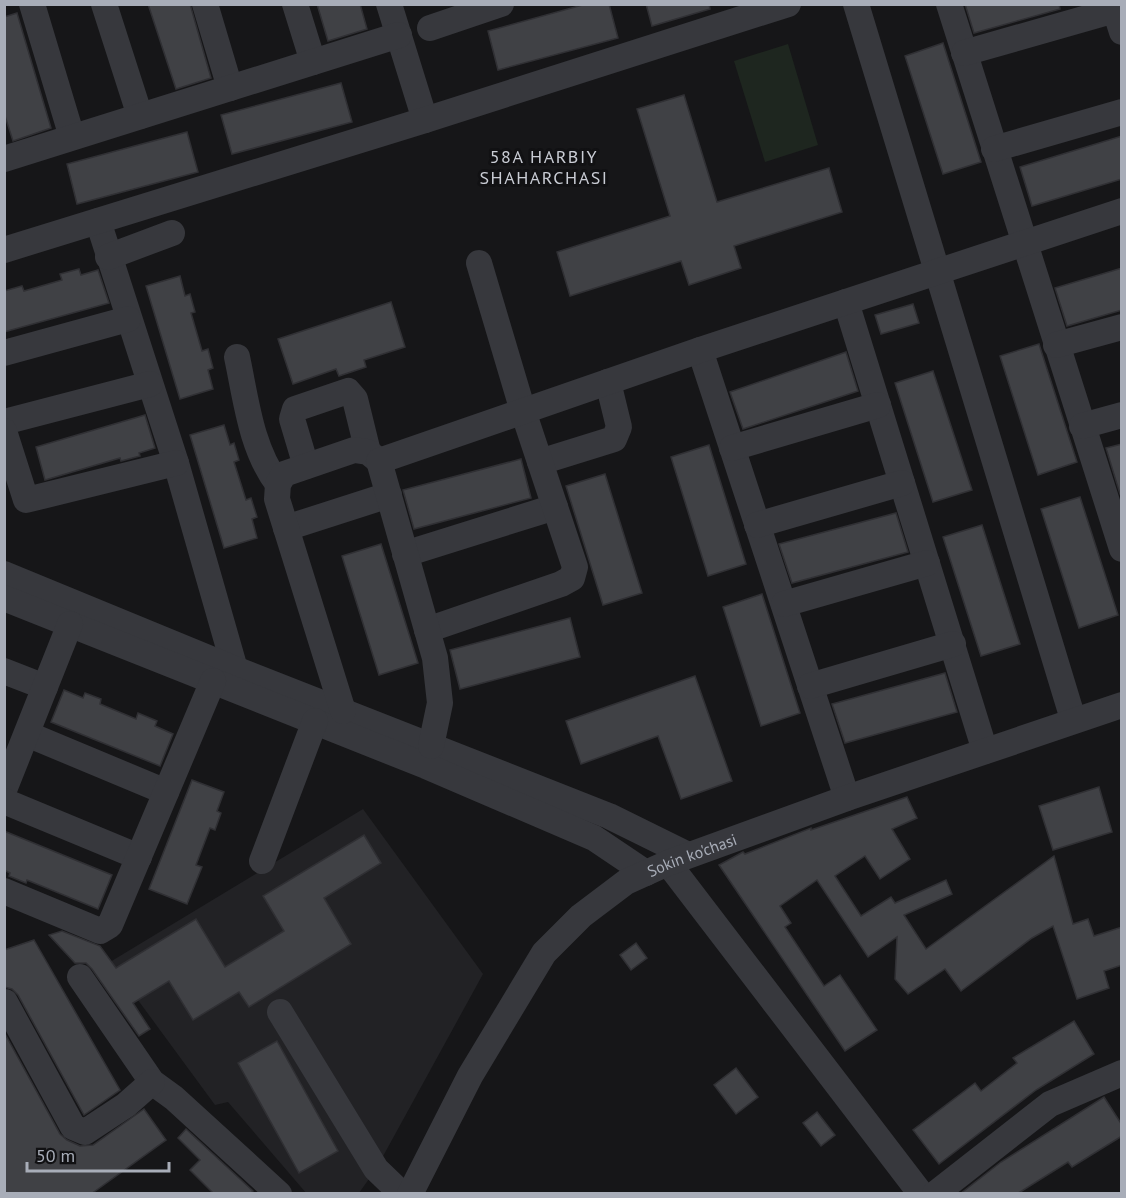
<svg xmlns="http://www.w3.org/2000/svg" width="1126" height="1198" font-family="'PT Sans',sans-serif">
<style>
.built{fill:#222225}
.pitch{fill:#1e261f}
.building{fill:#404145;stroke:#303034;stroke-width:1.5}
.lines{fill:none;stroke-linecap:round;stroke-linejoin:round}
.minor{stroke:#37383d;stroke-width:26}
.labels{text-anchor:middle;dominant-baseline:central;stroke-width:6;stroke-linejoin:round;paint-order:stroke}
.street-label{font-size:16px;fill:#a8adb8;stroke:#111113}
.neighbourhood-label{font-size:18px;letter-spacing:1.5px;fill:#c9ccd4;stroke:#111113}
</style>
<rect width="100%" height="100%" fill="#161618"/>
<!-- built -->
<path class="built" d="M363,809L483,974L376,1169L359,1193L307,1194L228,1102L215,1105L110,962Z"/>
<!-- pitch -->
<path class="pitch" d="M788,44L818,145L765,162L734,61Z"/>
<!-- building -->
<g class="building">
<path d="M148,4H190L211,78L176,89Z"/>
<path d="M317,4H360L367,29L328,41Z"/>
<path d="M586,4H609L618,38L498,70L488,31Z"/>
<path d="M646,4H709L710,9L652,26Z"/>
<path d="M965,4H1059L1060,9L974,33Z"/>
<path d="M17,13L51,128L13,141L4,113V17Z"/>
<path d="M943,43L981,162L943,174L905,56Z"/>
<path d="M341,83L352,122L232,154L221,115Z"/>
<path d="M684,95L717,202L829,168L842,212L734,246L741,268L689,285L681,261L570,296L557,252L670,216L637,109Z"/>
<path d="M187,132L198,172L77,204L67,164Z"/>
<path d="M1122,136V179L1032,206L1020,167Z"/>
<path d="M1122,268V310L1067,326L1055,288Z"/>
<path d="M79,269L81,275L98,270L109,303L4,332V291L22,286L24,291L62,280L60,274Z"/>
<path d="M180,276L185,296L190,294L195,312L191,313L202,351L208,349L213,368L208,370L213,389L180,399L146,286Z"/>
<path d="M391,302L405,347L364,360L366,367L339,376L336,369L293,384L278,339Z"/>
<path d="M913,304L919,323L881,334L875,315Z"/>
<path d="M1039,344L1077,462L1038,475L1000,356Z"/>
<path d="M846,352L858,391L743,429L730,392Z"/>
<path d="M933,371L972,490L933,502L895,383Z"/>
<path d="M145,415L155,448L139,453L140,456L121,461L120,458L45,480L36,447Z"/>
<path d="M224,425L230,445L234,443L239,460L234,462L246,500L251,498L257,517L252,519L257,538L224,548L190,435Z"/>
<path d="M1122,444V494H1120L1106,448Z"/>
<path d="M709,445L746,564L708,576L671,457Z"/>
<path d="M521,459L531,498L414,529L403,490Z"/>
<path d="M605,474L642,593L603,605L566,486Z"/>
<path d="M1080,497L1118,615L1079,628L1041,509Z"/>
<path d="M896,513L908,552L792,583L779,544Z"/>
<path d="M982,525L1020,644L981,656L943,537Z"/>
<path d="M381,544L418,663L379,675L342,556Z"/>
<path d="M762,594L800,713L761,726L723,607Z"/>
<path d="M570,618L580,657L460,689L450,650Z"/>
<path d="M945,673L957,712L845,743L832,704Z"/>
<path d="M695,676L732,781L681,799L658,736L581,764L566,721Z"/>
<path d="M64,690L83,698L85,693L101,699L100,704L136,719L138,713L157,721L155,726L173,734L160,766L51,722Z"/>
<path d="M192,780L224,792L217,811L221,813L215,830L210,828L196,865L202,867L187,904L149,889Z"/>
<path d="M1099,787L1112,832L1053,850L1039,806Z"/>
<path d="M907,797L917,818L892,829L910,859L880,879L865,856L835,876L861,916L891,897L895,903L946,880L952,894L904,915L926,949L1054,856L1073,924L1088,919L1094,936L1122,927V965L1104,971L1109,988L1077,999L1053,926L1032,938L961,991L945,969L908,994L895,979L897,937L868,957L817,880L780,906L791,923L785,927L824,986L840,975L877,1030L845,1051L719,865L743,852L745,854L811,828V830Z"/>
<path d="M4,831L112,875L98,909L27,880L26,883L9,876L10,873L4,870Z"/>
<path d="M364,835L381,863L324,898L351,944L249,1007L239,992L193,1020L169,981L133,1003L150,1029L139,1036L92,969L86,963H75L49,935L62,931L100,946L116,968L196,919L225,967L284,931L263,896Z"/>
<path d="M34,940L120,1090L84,1115L18,995L12,989L4,987V950Z"/>
<path d="M636,943L647,958L631,970L620,955Z"/>
<path d="M1074,1021L1094,1054L1036,1090L939,1164L913,1130L975,1083L981,1091L1017,1063L1013,1058Z"/>
<path d="M4,1032L60,1134L67,1140L80,1146L93,1145L144,1109L166,1140L91,1194H4Z"/>
<path d="M277,1041L338,1151L299,1173L238,1063Z"/>
<path d="M736,1068L758,1097L736,1114L714,1085Z"/>
<path d="M1104,1097L1122,1125V1136L1072,1167L1068,1162L1017,1194H960L1001,1162Z"/>
<path d="M817,1112L835,1135L821,1146L803,1123Z"/>
<path d="M186,1129L253,1191L250,1194H214L190,1170L200,1160L178,1138Z"/>
</g>
<g class="lines">
<!-- minor -->
<g class="minor">
<path d="M32,4L72,137"/>
<path d="M104,4L140,116"/>
<path d="M205,4L230,88"/>
<path d="M295,4L313,62"/>
<path d="M389,4L425,120"/>
<path d="M856,4L1073,719"/>
<path d="M949,4L1122,549"/>
<path d="M430,28L501,4"/>
<path d="M964,53L1115,10L1122,32"/>
<path d="M994,149L1122,112"/>
<path d="M4,159L399,35"/>
<path d="M98,221L176,463L235,669"/>
<path d="M4,250L425,120L788,4"/>
<path d="M108,257L172,233"/>
<path d="M846,302L985,751"/>
<path d="M1056,345L1122,327"/>
<path d="M700,350L847,798"/>
<path d="M4,353L128,319"/>
<path d="M237,357C246,399 251,449 278,484"/>
<path d="M4,422L150,384"/>
<path d="M1082,426L1122,415"/>
<path d="M4,431L26,500L176,463"/>
<path d="M732,448L878,405"/>
<path d="M540,462L614,439L619,427L608,382"/>
<path d="M306,466L292,419L295,409L348,391L355,399L368,452"/>
<path d="M757,525L902,483"/>
<path d="M286,528L389,495"/>
<path d="M405,554L555,507"/>
<path d="M4,574L235,669L609,816L688,855"/>
<path d="M4,598L426,766L594,838L646,873"/>
<path d="M784,604L927,563"/>
<path d="M427,630L561,584L572,578L575,567L523,411L479,263"/>
<path d="M4,671L45,687"/>
<path d="M810,686L953,644"/>
<path d="M343,711L277,499L278,484L284,474L354,450L368,452L379,461"/>
<path d="M27,734L166,792"/>
<path d="M431,746L440,703L435,658L379,461L700,350L1122,211"/>
<path d="M4,790L70,624"/>
<path d="M4,801L139,857"/>
<path d="M262,861L315,721"/>
<path d="M668,863L921,1194"/>
<path d="M4,891L100,931L110,925L213,681"/>
<path d="M80,977L152,1082L174,1098L279,1194"/>
<path d="M5,1002L73,1127L85,1132L126,1105L152,1082"/>
<path d="M280,1012L376,1169L402,1194"/>
<path id="s1" d="M410,1194L470,1076L544,953L581,916L626,882L668,863L847,798L1122,705"/>
<path d="M935,1194L1050,1104L1122,1073"/>
</g>
</g>
<g class="labels">
<!-- street labels -->
<g class="street-label">
<text stroke="none"><textPath href="#s1" startOffset="456">Sokin ko'chasi</textPath></text>
</g>
<!-- neighbourhood labels -->
<g class="neighbourhood-label">
<text x="544" y="156">58A HARBIY<tspan x="544" dy="21">SHAHARCHASI</tspan></text>
</g>
</g>
<!-- border -->
<rect width="1126" height="1198" fill="none" stroke="#a8adb8" stroke-width="12"/>
<!-- scale -->
<path d="M27 1162v9h142v-9" fill="none" stroke="#a8adb8" stroke-width="3"/>
<text x="36" y="1162" font-size="18" fill="#a8adb8" stroke="#111113" stroke-width="4.5" paint-order="stroke">50 m</text>
</svg>
